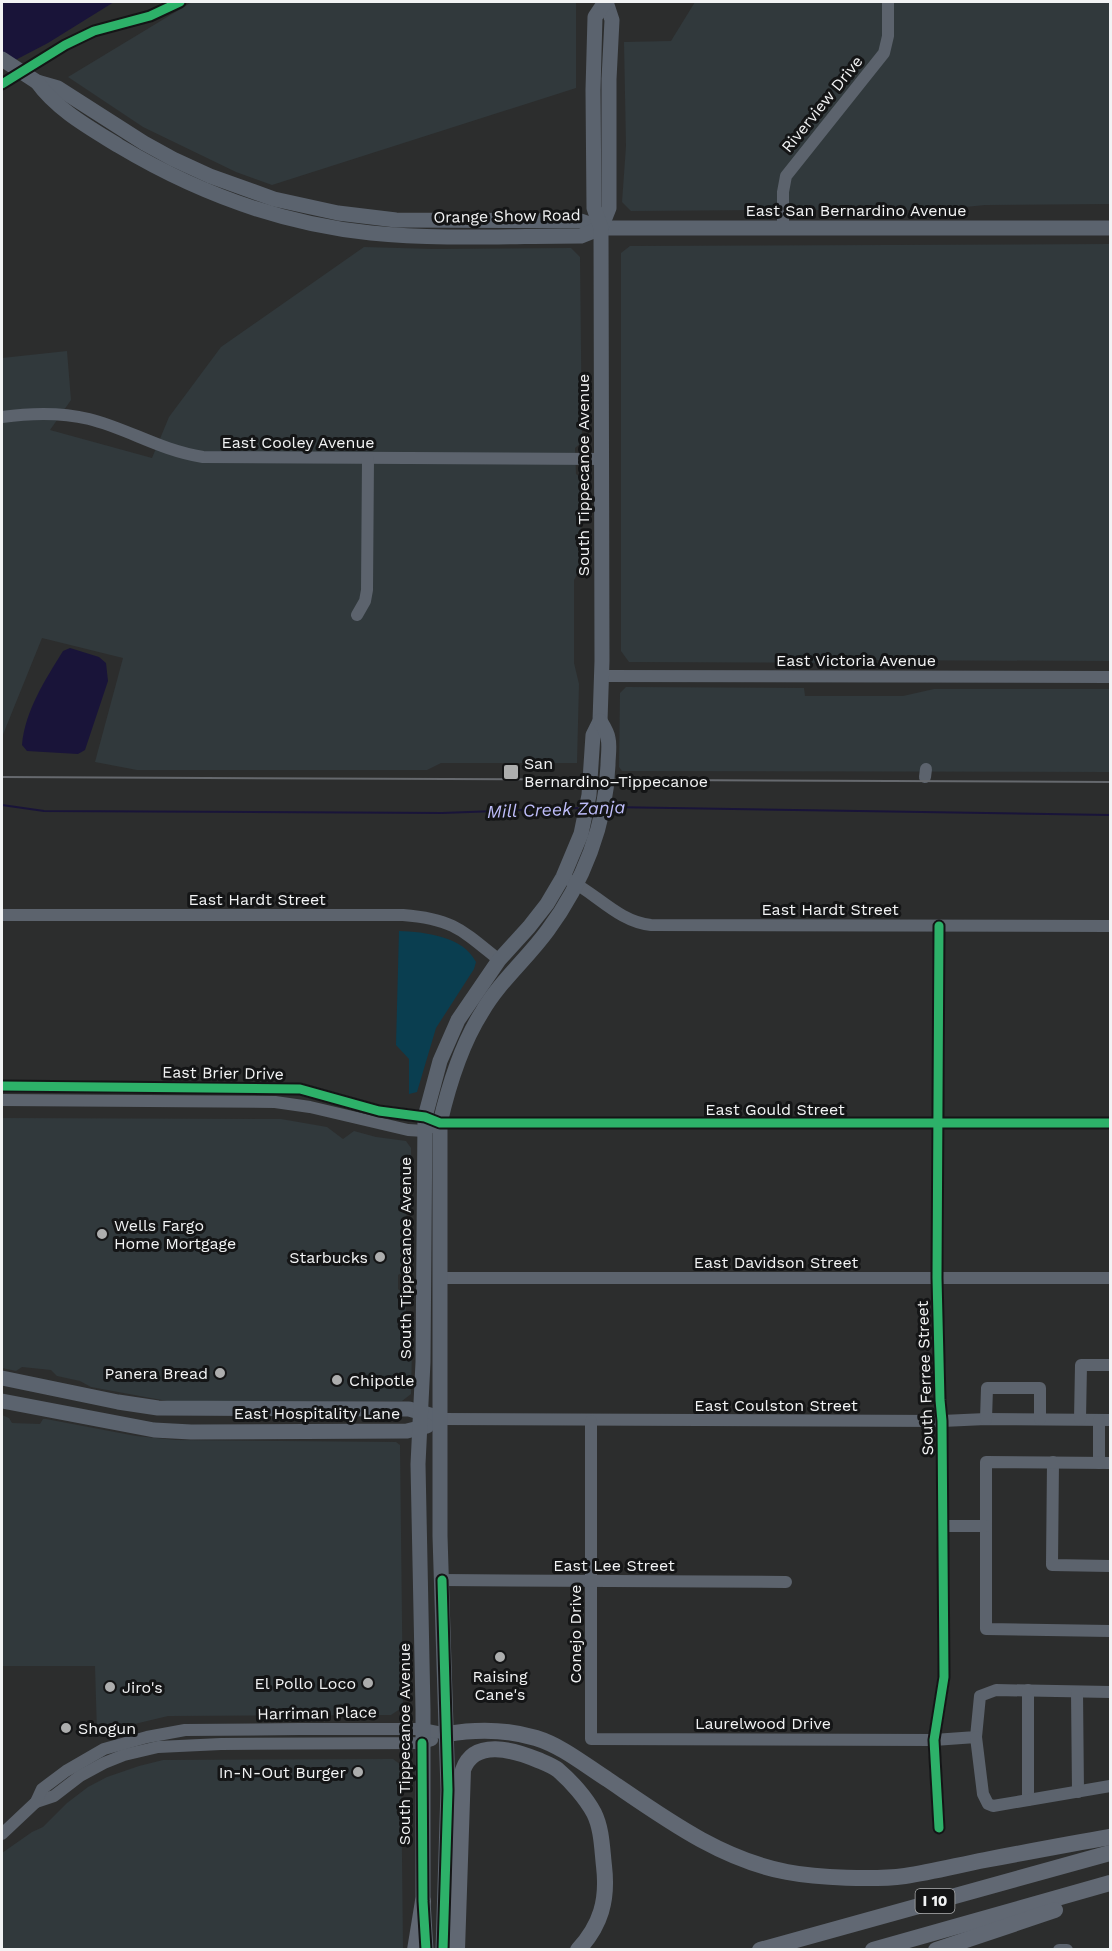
<svg xmlns="http://www.w3.org/2000/svg" width="1112" height="1951" font-family="'Work Sans',sans-serif">
<style>
.built{fill:#31393c}
.green{fill:#0a3e50}
.water{fill:#191439}
.lines{fill:none;stroke-linecap:round;stroke-linejoin:round}
.stream{stroke:#191439;stroke-width:2}
.minor{stroke:#5c636d;stroke-width:12}
.major{stroke:#5b636e;stroke-width:15}
.highway{stroke:#616873;stroke-width:16}
.rail{stroke:#66696e;stroke-width:2}
.cycleway-casing{stroke:#141516;stroke-width:13}
.cycleway{stroke:#2db169;stroke-width:9}
.poi-dot{fill:#adaeae;stroke:#141516;stroke-width:2}
.labels{text-anchor:middle;dominant-baseline:central;stroke-width:6;stroke-linejoin:round;paint-order:stroke}
.shield{fill:#141516;stroke:#afb0b1;stroke-width:1.5}
.shield-label{font-size:15px;font-weight:bold;fill:#f2f3f4}
.street-label{font-size:16px;fill:#f2f3f4;stroke:#141516}
.poi-label{font-size:16px;fill:#f2f3f4;stroke:#141516;text-anchor:start}
.water-label{font-size:18px;font-style:italic;fill:#bebdfa;stroke:#141516}
</style>
<rect width="100%" height="100%" fill="#2c2d2d"/>
<!-- built -->
<g class="built">
<path d="M192,2H576V88L272,185L236,172L143,127L68,77Z"/>
<path d="M695,2H1110V204L985,205L935,210H796L768,207L765,210L631,211L622,202L626,146L624,42L671,41Z"/>
<path d="M1110,244V661L861,660L857,663L629,662L621,651V253L630,246Z"/>
<path d="M364,247L433,249L571,248L580,257L582,442L575,448L576,474L580,477L581,568L574,580V663L579,684L577,763H441L427,770H137L95,762L123,658L42,638L2,737V358L67,351L71,400L50,430L152,458L169,417L221,347Z"/>
<path d="M626,687L804,688L805,696H903L934,689H1110V772L622,771L619,767L620,693Z"/>
<path d="M2,1118L281,1119L327,1127L343,1139L354,1131L376,1137L406,1141L411,1148V1161L406,1174L407,1266L405,1271L398,1275V1289L406,1296V1326L412,1348L411,1394L402,1401H167L91,1387L80,1381L57,1376L51,1370L22,1367L16,1371L2,1368Z"/>
<path d="M2,1415L9,1418L12,1423L40,1424L43,1419H46L136,1436L176,1440L396,1442L400,1445L403,1707L391,1715L168,1716L97,1733L95,1666H2Z"/>
<path d="M393,1759L401,1765L403,1949H2V1853L32,1832L43,1827L67,1803L88,1787L107,1777L139,1766L163,1760Z"/>
</g>
<!-- green -->
<path class="green" d="M399,931C425,932 463,936 476,962L474,969L436,1028L417,1092L409,1094V1059L396,1045Z"/>
<!-- water -->
<g class="water">
<path d="M2,2H114L48,43L2,67Z"/>
<path d="M70,648L99,657L106,663L108,681L85,750L78,754L27,751L22,745C25,711 45,680 63,651Z"/>
</g>
<g class="lines">
<!-- stream -->
<g class="stream">
<path d="M2,805L44,811L442,813L580,808"/>
<path d="M609,807L1110,815"/>
</g>
<!-- minor -->
<g class="minor">
<path d="M783,228V192L786,176L884,53L888,36V2"/>
<path d="M2,417C31,413 60,412 89,419C129,429 159,450 203,457L601,459"/>
<path d="M357,615L365,601L367,590L368,459"/>
<path d="M601,676L1110,677"/>
<path d="M925,777L926,769"/>
<path d="M569,880C597,894 619,922 651,925L1110,926"/>
<path d="M2,915H403C453,919 462,930 499,960"/>
<path d="M939,926L937,1278L940,1400L942,1421L944,1677L934,1740L939,1828"/>
<path d="M2,1086L300,1089L379,1111L425,1117L440,1123H1110"/>
<path d="M2,1100L275,1102L310,1107L408,1130L424,1131L431,1127"/>
<path d="M441,1278H1110"/>
<path d="M441,1419L942,1421L986,1419L1110,1420"/>
<path d="M986,1419L987,1388H1040V1419"/>
<path d="M1080,1419L1081,1365H1110"/>
<path d="M1099,1420V1463"/>
<path d="M591,1421V1739L934,1740L976,1737L980,1696L996,1690L1110,1692"/>
<path d="M1053,1462L1052,1565L1110,1566"/>
<path d="M1110,1463L986,1462V1629L1110,1631"/>
<path d="M943,1526H986"/>
<path d="M442,1580L786,1582"/>
<path d="M1028,1690V1800"/>
<path d="M1077,1692L1078,1792"/>
<path d="M976,1737L983,1794L988,1804L993,1806L1110,1786"/>
<path d="M36,1802L54,1796L80,1776L104,1763L124,1755L158,1747L221,1744L422,1743L432,1740"/>
<path d="M2,1834L36,1802L42,1789L66,1771L104,1749L147,1737L185,1730L300,1729H422L447,1734"/>
<path d="M1059,1950H1067"/>
</g>
<!-- major -->
<g class="major">
<path d="M2,59L37,82L58,88L144,143L173,159L210,176L274,199L338,213L396,220L581,221L601,228H1110"/>
<path d="M37,82C57,110 90,128 119,146C196,192 282,224 371,233C440,240 511,236 581,236L601,228"/>
<path d="M601,228L609,208V79L612,20L606,2"/>
<path d="M2,1378L118,1402L158,1408L409,1409L430,1415"/>
<path d="M2,1401L154,1430L191,1432L407,1431L427,1426"/>
<path d="M426,1950L423,1901V1710L418,1464L423,1362L425,1117L440,1061L458,1020L499,960L529,927L547,904L563,877L581,834L589,795L593,735L600,721L602,661L601,228L594,208L593,90L595,17L605,2"/>
<path d="M443,1950L448,1790L440,1536V1123C449,1084 461,1045 482,1012C500,981 527,959 548,930C583,883 606,824 608,765C608,756 610,746 608,738C607,732 603,726 600,721"/>
</g>
<!-- highway -->
<g class="highway">
<path d="M447,1734C477,1729 506,1729 536,1738C562,1746 585,1765 607,1779C663,1817 719,1859 787,1872C818,1878 875,1880 905,1876C932,1872 959,1865 985,1860C1027,1852 1069,1844 1110,1837"/>
<path d="M415,1950L423,1901"/>
<path d="M457,1950L463,1770C474,1738 514,1750 538,1760C545,1763 553,1766 558,1770C571,1781 586,1798 594,1813C602,1829 602,1849 604,1866C608,1900 601,1925 578,1950"/>
<path d="M760,1950L1110,1853"/>
<path d="M873,1950L1110,1883"/>
<path d="M936,1950L1055,1910"/>
</g>
<!-- rail -->
<path class="rail" d="M2,777L1110,782"/>
<!-- cycleway casing -->
<g class="cycleway-casing">
<g id="cycleway">
<path d="M2,84L65,45L94,31L150,16L180,2"/>
<path d="M939,926L937,1278L940,1400L942,1421L944,1677L934,1740L939,1828"/>
<path d="M2,1086L300,1089L379,1111L425,1117L440,1123H1110"/>
<path d="M442,1580L448,1790L443,1950"/>
<path d="M422,1743L423,1901L426,1950"/>
</g>
</g>
<!-- cycleway -->
<use href="#cycleway" class="cycleway"/>
</g>
<!-- markers -->
<g class="poi-dot">
<rect x="503" y="764" width="16" height="16" rx="3"/>
<circle cx="102" cy="1234" r="6"/>
<circle cx="380" cy="1257" r="6"/>
<circle cx="220" cy="1373" r="6"/>
<circle cx="337" cy="1380" r="6"/>
<circle cx="500" cy="1657" r="6"/>
<circle cx="368" cy="1683" r="6"/>
<circle cx="110" cy="1687" r="6"/>
<circle cx="66" cy="1728" r="6"/>
<circle cx="358" cy="1772" r="6"/>
</g>
<g class="labels">
<!-- shield labels -->
<rect class="shield" x="915.5" y="1889" width="39" height="24" rx="4.5"/>
<g class="shield-label">
<text x="935" y="1901">I 10</text>
</g>
<!-- street labels -->
<g class="street-label">
<text transform="translate(822 104) rotate(-51)">Riverview Drive</text>
<text x="856" y="210">East San Bernardino Avenue</text>
<text transform="translate(507 216) rotate(-1)">Orange Show Road</text>
<text x="298" y="442">East Cooley Avenue</text>
<text transform="translate(583 475) rotate(-90)">South Tippecanoe Avenue</text>
<text x="856" y="660">East Victoria Avenue</text>
<text x="257" y="899">East Hardt Street</text>
<text x="830" y="909">East Hardt Street</text>
<text transform="translate(223 1073) rotate(1)">East Brier Drive</text>
<text x="775" y="1109">East Gould Street</text>
<text transform="translate(405 1258) rotate(-90)">South Tippecanoe Avenue</text>
<text x="776" y="1262">East Davidson Street</text>
<text transform="translate(925 1378) rotate(-92)">South Ferree Street</text>
<text x="776" y="1405">East Coulston Street</text>
<text x="317" y="1413">East Hospitality Lane</text>
<text x="614" y="1565">East Lee Street</text>
<text transform="translate(575 1634) rotate(-90)">Conejo Drive</text>
<text transform="translate(317 1713) rotate(-1)">Harriman Place</text>
<text x="763" y="1723">Laurelwood Drive</text>
<text transform="translate(404 1744) rotate(-90)">South Tippecanoe Avenue</text>
</g>
<!-- poi labels -->
<g class="poi-label">
<text x="524" y="763">San<tspan x="524" dy="18">Bernardino–Tippecanoe</tspan></text>
<text x="114" y="1225">Wells Fargo<tspan x="114" dy="18">Home Mortgage</tspan></text>
<text x="368" y="1257" text-anchor="end">Starbucks</text>
<text x="208" y="1373" text-anchor="end">Panera Bread</text>
<text x="349" y="1380">Chipotle</text>
<text x="500" y="1676" text-anchor="middle">Raising<tspan x="500" dy="18">Cane's</tspan></text>
<text x="356" y="1683" text-anchor="end">El Pollo Loco</text>
<text x="122" y="1687">Jiro's</text>
<text x="78" y="1728">Shogun</text>
<text x="346" y="1772" text-anchor="end">In-N-Out Burger</text>
</g>
<!-- water labels -->
<g class="water-label">
<text transform="translate(556 809) rotate(-2)">Mill Creek Zanja</text>
</g>
</g>
<!-- border -->
<rect width="1112" height="1951" fill="none" stroke="#f2f3f4" stroke-width="6"/>
</svg>
